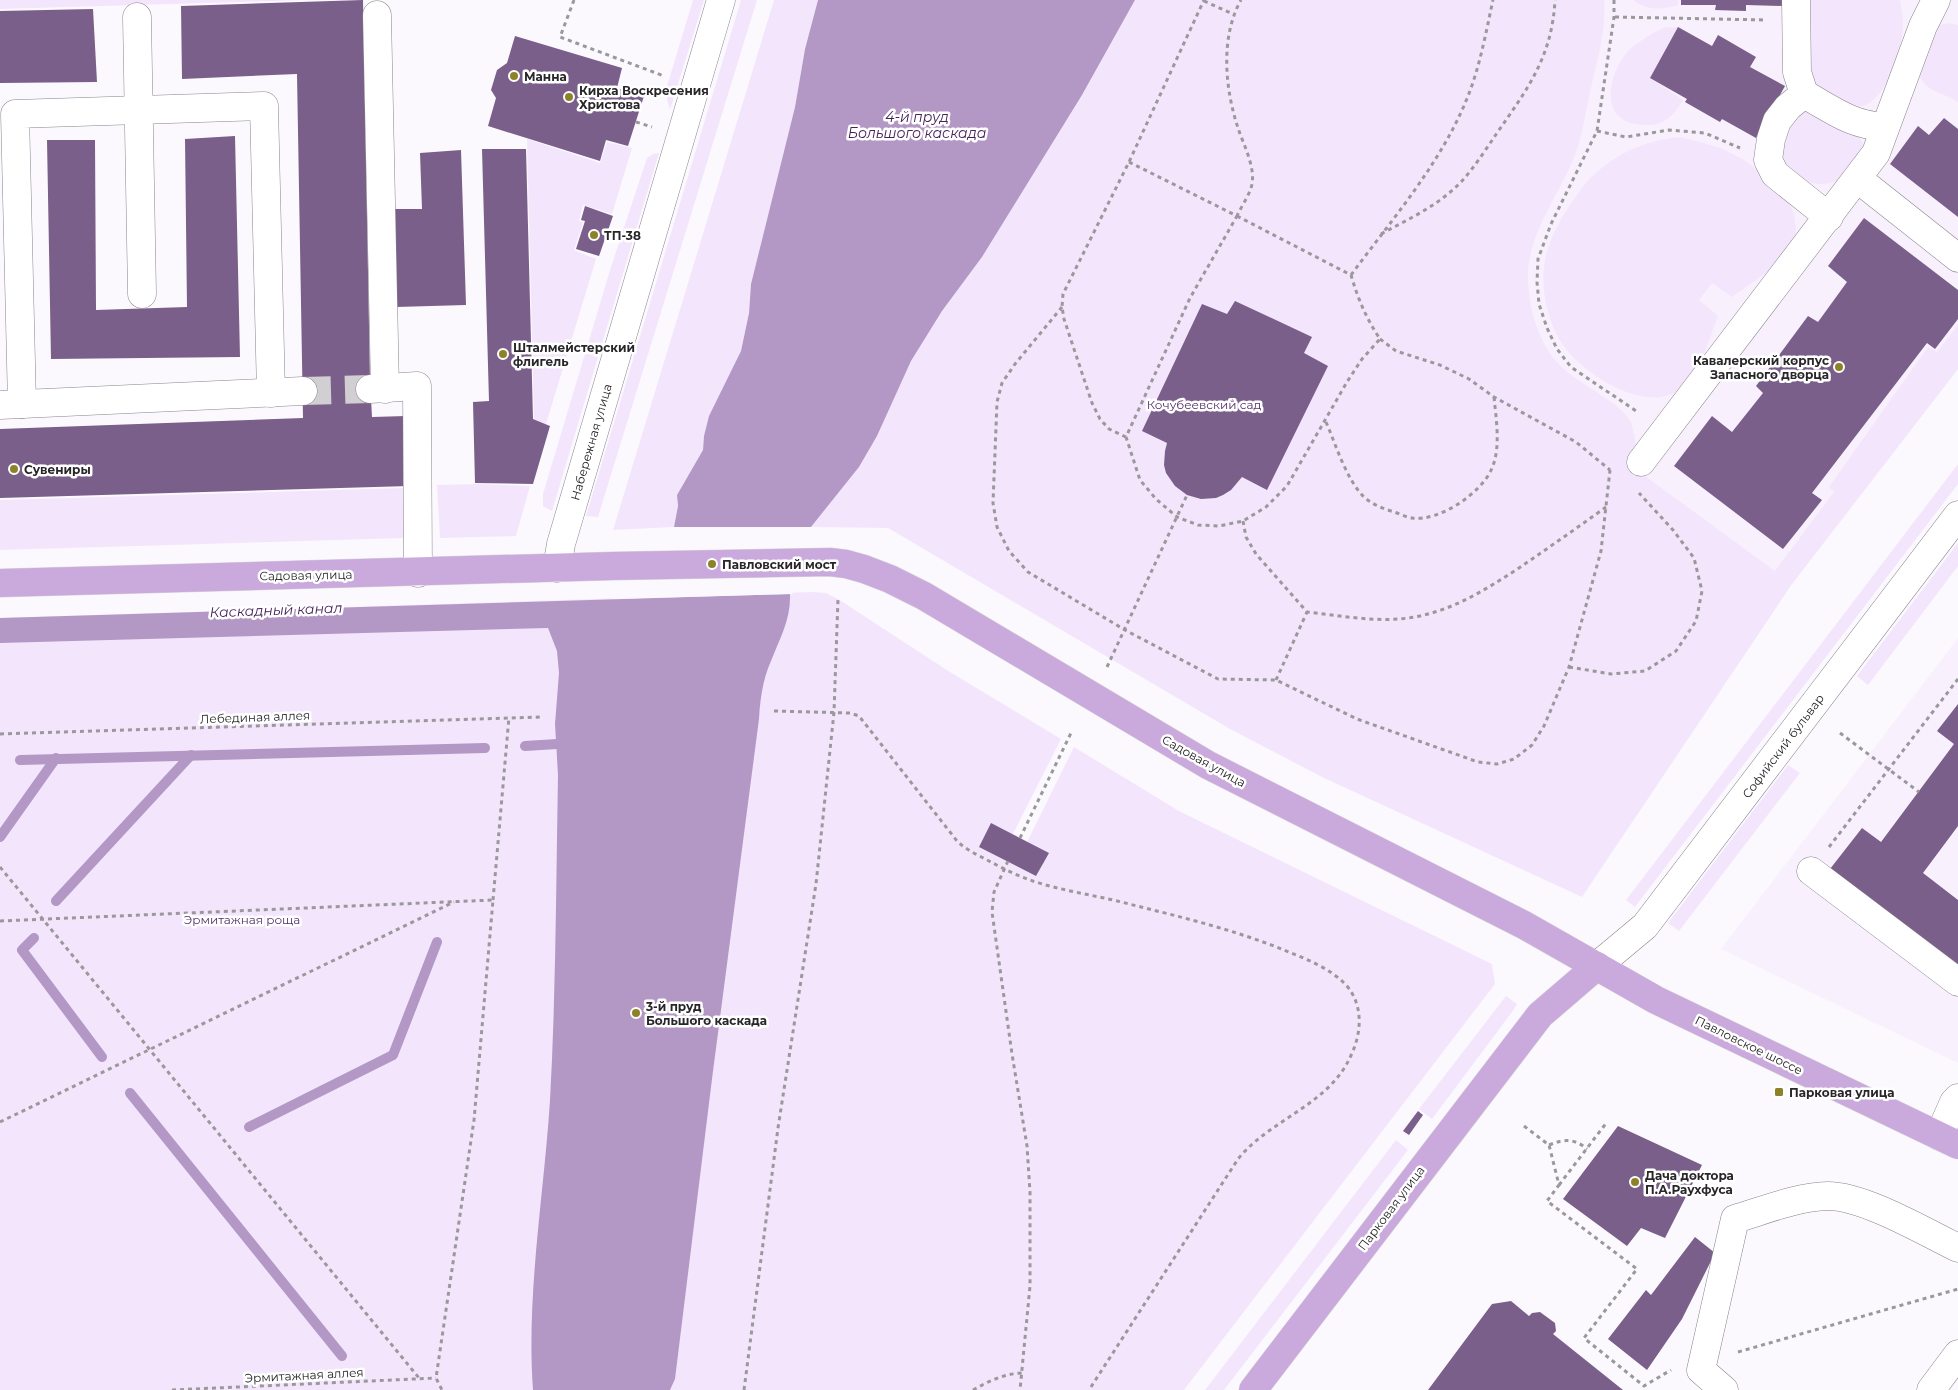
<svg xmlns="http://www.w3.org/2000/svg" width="1958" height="1390" font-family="Montserrat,sans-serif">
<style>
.built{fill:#f8f0fd}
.green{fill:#f3e6fc}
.water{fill:#b398c6}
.pier{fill:#fcf9fe}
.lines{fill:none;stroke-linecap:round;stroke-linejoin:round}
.stream{stroke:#b398c6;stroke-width:10}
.building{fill:#795f89}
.minor-tunnel{stroke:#d2cfd3;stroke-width:28;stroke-dasharray:28 14;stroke-linecap:butt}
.minor-casing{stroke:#8a848d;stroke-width:29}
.major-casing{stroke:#d8d8d8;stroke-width:29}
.path{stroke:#9b989c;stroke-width:3;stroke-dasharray:4 4;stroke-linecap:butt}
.minor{stroke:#fff;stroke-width:28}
.major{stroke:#caaadd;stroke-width:28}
.poi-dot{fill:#8e8229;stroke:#fff;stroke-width:2}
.labels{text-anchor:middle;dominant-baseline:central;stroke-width:5;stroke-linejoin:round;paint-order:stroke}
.poi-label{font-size:12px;font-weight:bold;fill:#282629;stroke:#fff;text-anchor:start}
.park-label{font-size:12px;fill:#532f68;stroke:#fff}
.street-label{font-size:12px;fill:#282629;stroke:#fff}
.water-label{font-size:14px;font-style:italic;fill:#46215a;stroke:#fff}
</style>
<rect width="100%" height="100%" fill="#fcf9fe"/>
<!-- built -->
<g class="built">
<path d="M1577,0H1958V369L1792,584L1626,462L1460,330Z"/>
<path d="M1958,638V1063L1721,949Z"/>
</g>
<!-- green -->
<g class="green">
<path d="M0,0H306L0,9Z"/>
<path d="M693,0H704L670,110L667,99V86Z"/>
<path d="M741,0H757L598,517L586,516Z"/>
<path d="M774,0H818L805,49L795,107L751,284L749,313L741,351L704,436L703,450L677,495L678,506L674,527L613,530Z"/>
<path d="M1135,0H1604C1607,31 1596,63 1590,93C1585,115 1582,139 1573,160C1557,198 1527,236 1528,279C1529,312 1540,349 1566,371C1582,385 1623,404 1631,423C1634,431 1635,440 1636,448L1626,462L1775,571L1834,492L1829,487L1928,347L1937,352L1958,325V369L1792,584L1582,897L1322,777L1230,729L888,528L811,527L859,467L877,436L911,361L942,311L982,257L1082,95Z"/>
<path d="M1633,0H1678V5C1661,10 1648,11 1633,0Z"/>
<path d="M1802,0H1900C1901,7 1903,15 1903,23C1904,46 1884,115 1851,106C1838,103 1824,93 1813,87Z"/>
<path d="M1949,23L1958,25V102C1941,91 1924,93 1917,70L1938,25Z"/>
<path d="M1678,27L1650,78L1683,100C1675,114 1664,126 1647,125C1638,125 1628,124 1621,118C1600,102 1615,64 1630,49C1637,43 1645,38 1653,33C1656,32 1660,29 1663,28C1667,27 1674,27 1678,27Z"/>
<path d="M1802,109L1812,110L1857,135L1865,146C1860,154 1849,174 1842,178C1824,190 1799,183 1786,167C1781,162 1779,149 1777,141Z"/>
<path d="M1681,137L1721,148L1744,160L1761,173L1789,202L1794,214L1796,229L1795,237L1770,270L1732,297L1712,283L1699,300L1718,316C1709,340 1701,372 1680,389C1647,416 1582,373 1563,345C1549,325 1541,293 1544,268C1546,242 1563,214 1578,193C1602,160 1640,140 1681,137Z"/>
<path d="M527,139L600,163L607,142L632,148L612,214L583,205L579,221L583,223L574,250L596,259L546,424L534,419Z"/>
<path d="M659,153L552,511L543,506V494L611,267L647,158L653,154Z"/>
<path d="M1958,464V484L1635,907L1626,900Z"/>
<path d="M475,484L530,486L516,536L440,538L437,485Z"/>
<path d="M404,488L405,538L0,550V500Z"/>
<path d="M1958,543V566L1868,685L1857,676Z"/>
<path d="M813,592L826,593L838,599L950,672L1061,739L1013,834L1027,842L1074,747L1179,811L1492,964L1495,984L1184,1390H0V618Z"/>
<path d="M1788,765L1800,773L1679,931L1668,923Z"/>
<path d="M1506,996L1517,1004L1512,1012L1432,1119L1419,1109Z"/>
<path d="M1396,1140L1408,1150L1224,1390H1205Z"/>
</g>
<!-- water -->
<g class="water">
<path d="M818,0H1135L1082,95L982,257L942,311L911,361L877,436L859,467L811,527H674L678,506L677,495L703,450L704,436L709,416L741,351L749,313L751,284L795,107L805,49Z"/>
<path d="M790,594C791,619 780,638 771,661C763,679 760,699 759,719L712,1079L675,1379L670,1390H533C526,1295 544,1195 550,1100C556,992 556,883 558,775L555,724L559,673L557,651L548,628L0,643V618Z"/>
</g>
<!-- pier -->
<g class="pier">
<path d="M671,527H811V530L747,531L673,529Z"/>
<path d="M790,591L793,594L612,599V597Z"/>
</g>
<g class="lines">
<!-- stream -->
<g class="stream">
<path d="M525,746L557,744"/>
<path d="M20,760L485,748"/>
<path d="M0,837L56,758"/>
<path d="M56,901L191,755"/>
<path d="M34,938L22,950L102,1057"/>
<path d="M130,1093L342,1356"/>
<path d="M249,1127L393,1055L437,942"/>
</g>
</g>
<!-- building -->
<g class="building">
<path d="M363,0L370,381L372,417L406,416L409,486L0,498V429L303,418L297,74L182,79L181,6Z"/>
<path d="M1681,0H1783V6L1746,5V11L1715,10L1716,5H1681Z"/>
<path d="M93,9L97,82L0,83V11Z"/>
<path d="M1678,27L1712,46L1718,35L1756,57L1750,67L1785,86L1756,138L1722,119L1720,122L1685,102L1687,99L1650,78Z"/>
<path d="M515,36L622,68L617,88L644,96L628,146L606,140L600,161L488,126L496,98L491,90L497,70L507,63Z"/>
<path d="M1944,118L1958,129V217L1890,164L1918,126L1929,135Z"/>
<path d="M235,136L240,357L51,359L47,140H95L96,310L187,307L185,139Z"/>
<path d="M482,149H526L533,419L550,426L533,484L475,483L473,402L489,401Z"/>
<path d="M461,150L466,305L396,307L393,209H422L420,153Z"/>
<path d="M585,206L613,216L599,256L576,249L585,221L581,220Z"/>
<path d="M1864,218L1958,290V319L1935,349L1927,343L1812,493L1822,500L1783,549L1674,466L1712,416L1732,432L1763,393L1756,386L1808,316L1818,322L1847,282L1828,266Z"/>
<path d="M1235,301L1312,337L1304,353L1328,366L1267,490L1242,477L1231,490L1223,495L1216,498L1201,499L1187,495L1175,486L1166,473L1164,465L1165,451L1167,443L1142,431L1202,304L1227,314Z"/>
<path d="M1958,704V826L1923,873L1958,900V966L1830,869L1862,828L1881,842L1954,744L1937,731Z"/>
<path d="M991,823L1049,853L1036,876L979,847Z"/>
<path d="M1418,1111L1423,1115L1409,1135L1403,1131Z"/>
<path d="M1618,1126L1702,1165L1665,1238L1641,1228L1627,1246L1563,1199Z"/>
<path d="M1695,1237L1715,1253L1682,1319L1647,1370L1608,1339L1646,1290L1651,1295Z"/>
<path d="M1511,1301L1529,1316L1532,1313L1540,1312L1555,1323L1556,1331L1553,1334L1623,1390H1428L1492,1304Z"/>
</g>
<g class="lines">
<!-- minor-tunnel -->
<path class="minor-tunnel" d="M303,391L370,389"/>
<!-- minor casing -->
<g class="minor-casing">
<g id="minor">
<path d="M1796,0L1797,72L1804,94"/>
<path d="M377,15L385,389"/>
<path d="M137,17L142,294"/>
<path d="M1858,179L1958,258"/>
<path d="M1829,217L1775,174L1768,160L1771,139L1777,121L1788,107L1804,94C1833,110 1851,125 1885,127"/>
<path d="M370,389L417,386L418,573"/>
<path d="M22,404L15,114L264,106L271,393"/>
<path d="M0,405L303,391"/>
<path d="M1641,462L1876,153L1923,26L1936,0"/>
<path d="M557,568L561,544L721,0"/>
<path d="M1811,871L1958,982"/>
<path d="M1597,966L1645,926L1958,515"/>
<path d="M1939,1136L1954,1102L1958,1098"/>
<path d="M1724,1390L1701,1370L1735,1219C1765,1210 1796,1197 1828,1196C1864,1196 1925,1232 1958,1248"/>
<path d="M1931,1390L1958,1354"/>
</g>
</g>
<!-- major casing -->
<g class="major-casing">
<g id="major">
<path d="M0,583L613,566L830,562L846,564L864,569L890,579L924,596L1208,765L1524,925L1656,1000L1958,1145"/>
<path d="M1253,1390L1540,1015L1597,966"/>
</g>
</g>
<!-- path -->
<g class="path">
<path d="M574,0L560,37L664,76"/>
<path d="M1614,0V17L1597,131L1551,224L1538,259L1537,282L1539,304L1547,328L1557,349L1571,367L1639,413"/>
<path d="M1204,1L1233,14"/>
<path d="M1615,17L1766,20"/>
<path d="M636,122L652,127"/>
<path d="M1597,131L1626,137L1669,130L1705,133L1740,148"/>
<path d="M1129,162L1237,216C1241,207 1248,197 1251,188C1257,170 1244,146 1238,128C1225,89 1220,37 1241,0"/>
<path d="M1237,216L1351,275C1358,299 1366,318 1380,339L1362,359L1347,382L1287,486L1266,507L1243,521L1219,526L1198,525L1177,517L1156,499L1140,480L1126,437L1190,298Z"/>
<path d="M1381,234C1409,219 1439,205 1461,182C1474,168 1486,149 1497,133C1528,88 1552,57 1555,0"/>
<path d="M1351,275C1393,218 1442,162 1468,96C1480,66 1486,32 1493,0"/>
<path d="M1062,307L1015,364L1002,383L997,402L993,503L997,527L1009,551L1028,572L1125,630L1218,679L1276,680L1357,719L1478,762L1497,764L1514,759L1532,745L1544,726L1569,667L1601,551L1610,470"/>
<path d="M1380,339L1396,351L1440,365L1469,379L1494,397L1576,442L1610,470"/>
<path d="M1326,422C1336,445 1346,479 1364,497C1372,504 1381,508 1391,511C1398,513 1405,517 1412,518C1439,522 1482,493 1492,468C1501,448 1496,418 1494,397"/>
<path d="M1126,437L1109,429L1100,419L1092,403L1064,319L1062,307L1063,294L1129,162L1204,0"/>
<path d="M1243,521L1246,537L1256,554L1307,612C1344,616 1383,624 1420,616C1457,608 1488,588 1519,568C1548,548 1577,528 1606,507"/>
<path d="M1107,667L1187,495"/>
<path d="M1569,667L1611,674L1645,671L1676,651L1696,621L1702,591L1694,558L1673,530L1639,493"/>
<path d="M1276,680L1307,612"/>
<path d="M774,711L850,713L859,716L957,841C966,850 978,855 989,861C1002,868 1016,875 1030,880C1061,891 1096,895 1129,904C1181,917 1235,930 1284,950C1306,959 1330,968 1346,985C1363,1004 1362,1031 1352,1053C1331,1105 1271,1118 1238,1159L1089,1390"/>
<path d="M1840,733L1919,792"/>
<path d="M0,734L540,717"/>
<path d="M1020,838L1071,733"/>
<path d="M1829,847L1958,679"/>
<path d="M1008,861L994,892L992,912L1012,1054L1027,1146L1030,1192V1286L1020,1390"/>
<path d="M0,867L419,1378"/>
<path d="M493,900L509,717"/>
<path d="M0,921L493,900L474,1120L436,1378L442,1390"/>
<path d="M0,1122L454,902"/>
<path d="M1524,1126L1549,1145L1559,1185L1547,1201L1637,1269L1584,1338L1644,1386L1671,1370"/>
<path d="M1549,1145C1564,1139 1574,1138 1587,1149"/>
<path d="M1559,1185L1607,1122"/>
<path d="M1738,1352L1958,1289"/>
<path d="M172,1390L436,1378"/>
<path d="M744,1390L778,1128L816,884L834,712L838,599"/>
<path d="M973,1390C989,1381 1003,1374 1022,1373"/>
</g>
<!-- minor -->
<use href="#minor" class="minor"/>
<!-- major -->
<use href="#major" class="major"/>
</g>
<!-- markers -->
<g class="poi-dot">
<circle cx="514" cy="76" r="5"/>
<circle cx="569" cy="97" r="5"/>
<circle cx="594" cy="235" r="5"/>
<circle cx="503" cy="354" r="5"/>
<circle cx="1839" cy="367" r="5"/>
<circle cx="14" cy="469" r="5"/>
<circle cx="712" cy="564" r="5"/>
<circle cx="636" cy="1013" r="5"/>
<rect x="1774" y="1087" width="10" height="10" rx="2.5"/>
<circle cx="1635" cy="1182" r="5"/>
</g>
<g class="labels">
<!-- poi labels -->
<g class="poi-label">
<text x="524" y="76">Манна</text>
<text x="579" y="90">Кирха Воскресения<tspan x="579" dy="14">Христова</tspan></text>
<text x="604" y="235">ТП-38</text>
<text x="513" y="347">Шталмейстерский<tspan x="513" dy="14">флигель</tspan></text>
<text x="1829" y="360" text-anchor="end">Кавалерский корпус<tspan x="1829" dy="14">Запасного дворца</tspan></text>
<text x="24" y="469">Сувениры</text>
<text x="722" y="564">Павловский мост</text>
<text x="646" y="1006">3-й пруд<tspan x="646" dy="14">Большого каскада</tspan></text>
<text x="1789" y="1092">Парковая улица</text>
<text x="1645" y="1175">Дача доктора<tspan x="1645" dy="14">П.А.Раухфуса</tspan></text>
</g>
<!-- park labels -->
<g class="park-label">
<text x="1204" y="404">Кочубеевский сад</text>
<text x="242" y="919">Эрмитажная роща</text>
</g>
<!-- street labels -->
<g class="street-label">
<text transform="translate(591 442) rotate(-74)">Набережная улица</text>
<text transform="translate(306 575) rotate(-1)">Садовая улица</text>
<text transform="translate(255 717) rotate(-2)">Лебединая аллея</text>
<text transform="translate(1783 746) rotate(-53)">Софийский бульвар</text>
<text transform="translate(1204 761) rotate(29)">Садовая улица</text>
<text transform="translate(1749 1045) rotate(26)">Павловское шоссе</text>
<text transform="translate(1391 1208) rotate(-53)">Парковая улица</text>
<text transform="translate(304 1375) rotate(-3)">Эрмитажная аллея</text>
</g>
<!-- water labels -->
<g class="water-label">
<text x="917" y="117">4-й пруд<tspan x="917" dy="16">Большого каскада</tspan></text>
<text transform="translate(276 610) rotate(-2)">Каскадный канал</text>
</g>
</g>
</svg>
